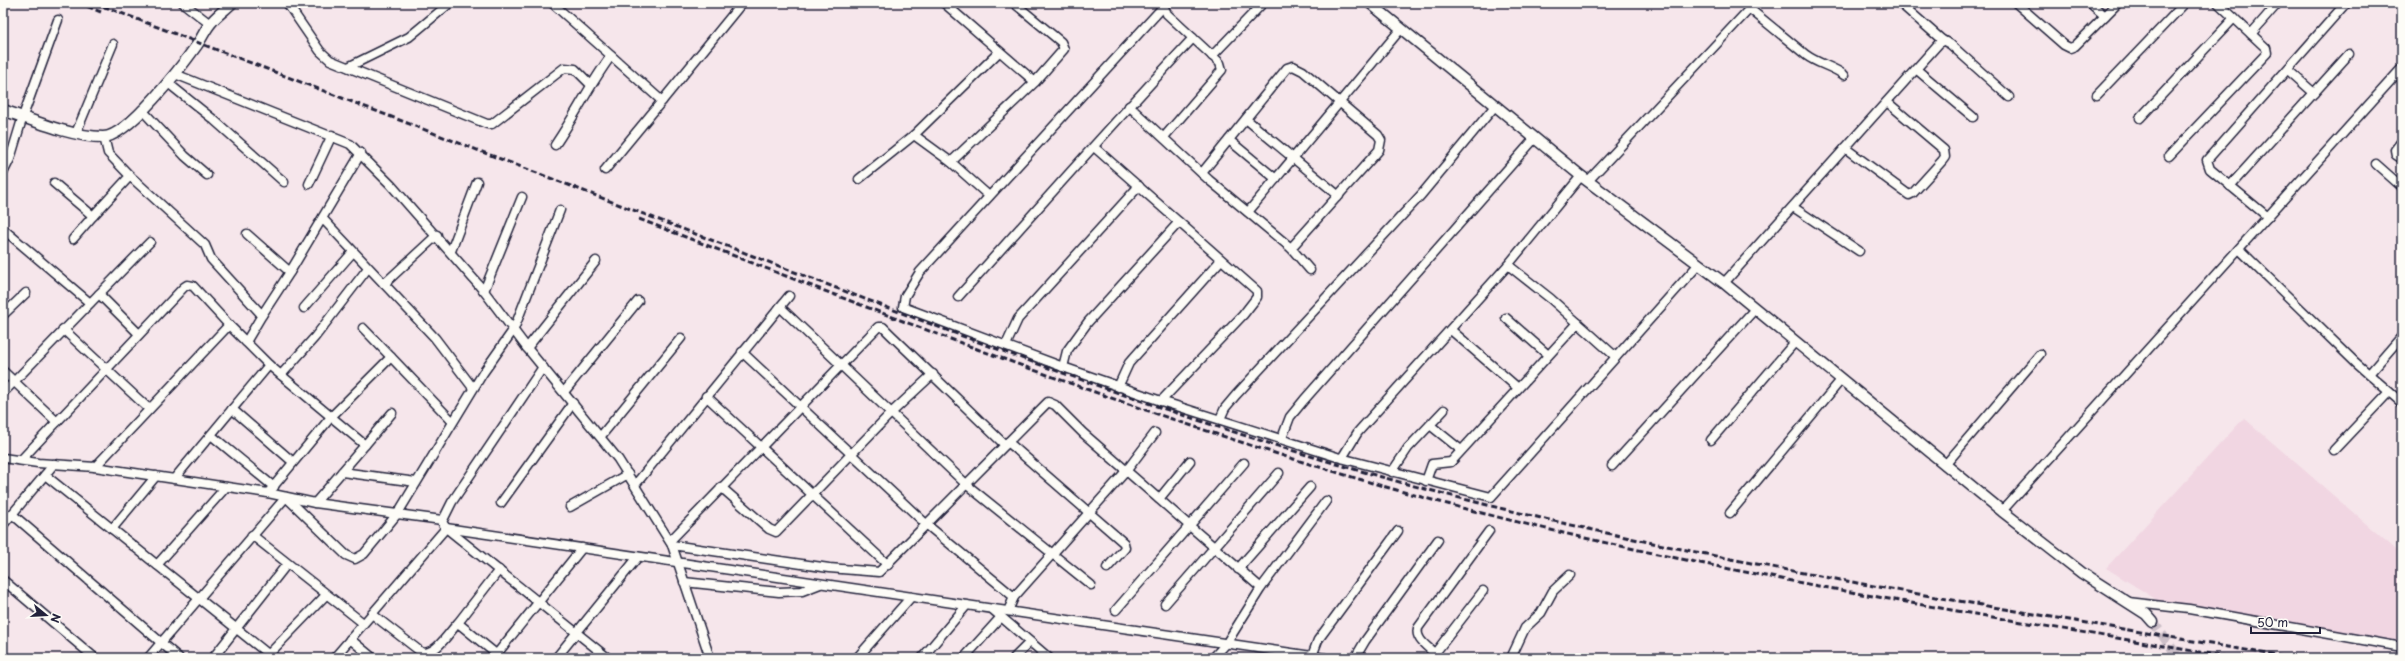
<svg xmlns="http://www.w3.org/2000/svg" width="2405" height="661" font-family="'Playpen Sans',sans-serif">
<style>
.built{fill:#f1d6e2}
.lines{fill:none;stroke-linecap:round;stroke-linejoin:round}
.tertiary-tunnel{stroke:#ccbfc8;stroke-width:10;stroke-dasharray:10 5;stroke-linecap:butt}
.minor-casing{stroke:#22223b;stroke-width:11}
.tertiary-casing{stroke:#22223b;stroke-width:13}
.minor{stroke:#fdfcf7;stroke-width:8}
.tertiary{stroke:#fdfcf7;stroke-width:10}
.rail{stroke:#22223b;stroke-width:3;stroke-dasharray:6 3;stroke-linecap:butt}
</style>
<rect width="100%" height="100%" fill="#f6e6eb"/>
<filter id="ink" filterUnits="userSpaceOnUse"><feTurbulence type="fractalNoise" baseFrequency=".025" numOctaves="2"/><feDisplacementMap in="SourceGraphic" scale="8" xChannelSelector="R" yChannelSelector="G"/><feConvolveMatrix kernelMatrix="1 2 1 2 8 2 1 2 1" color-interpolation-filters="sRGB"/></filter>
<g filter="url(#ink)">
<!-- built -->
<path class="built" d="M2244,418L2402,555V647L2173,610L2106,568Z"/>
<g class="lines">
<!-- tertiary-tunnel -->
<path class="tertiary-tunnel" d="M2153,622L2179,658"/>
<!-- minor casing -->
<g class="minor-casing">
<g id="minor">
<path d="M183,3L210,24"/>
<path d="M287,3L320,51L330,60L487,124H492L564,68L575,69L590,84"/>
<path d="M552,3L662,101L742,3"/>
<path d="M944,3L1035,82"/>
<path d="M1162,3L1167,14L1220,63L1222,70L1164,137"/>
<path d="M1746,3L1750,9L1806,55C1818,64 1832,66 1844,75"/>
<path d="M2016,3L2064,45L2070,48L2075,46L2118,3"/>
<path d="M2090,3L2105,16"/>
<path d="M2400,3L2402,5"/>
<path d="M1163,7L920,272L905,296L903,307L1063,367L1161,401L1337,457L1491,497L1699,264"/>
<path d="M2251,34L2278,3"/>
<path d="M1942,40L1950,44L2009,97"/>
<path d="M1212,56L1263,3"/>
<path d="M348,67L409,37L450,3"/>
<path d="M1916,69L1973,117"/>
<path d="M2288,70L2314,93"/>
<path d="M175,74L350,144L391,185L484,291L527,348L618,459L672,545L710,658"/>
<path d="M168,83L214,120L284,182"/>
<path d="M2097,95L2185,3"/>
<path d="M1129,106L1209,180L1291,248L1310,270"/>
<path d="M142,110L185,156L207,175"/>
<path d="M2140,118L2234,18"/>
<path d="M1246,119L1339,196"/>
<path d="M76,133L113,44"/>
<path d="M914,135L951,162L989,196"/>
<path d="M1229,140L1276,179"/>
<path d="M2402,141L2395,150L2396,155L2402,159"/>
<path d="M555,145C575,116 590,84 611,56"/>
<path d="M1094,147L1257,291V297L1243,315L1161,401"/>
<path d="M1845,148L1909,195L1913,193L1942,161L1945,157L1944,150L1887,102"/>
<path d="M2169,156L2267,53L2266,48L2218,3"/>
<path d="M951,162L1035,82L1064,49L1061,42L1014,3"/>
<path d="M2376,164L2402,187"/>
<path d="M605,170L662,101"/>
<path d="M3,173L10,159L23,116L58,20"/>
<path d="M1202,173L1287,68L1293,66L1303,71L1378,135L1381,140L1379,150L1291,248"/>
<path d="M130,176L205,245L211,259L262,315L290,272L247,234"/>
<path d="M859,179L914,135L999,52"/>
<path d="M1588,181L1755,3"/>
<path d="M54,183L93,216L130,176L108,153L104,137"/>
<path d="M309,184L332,135"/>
<path d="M2230,186L2349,54"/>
<path d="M1793,207L1859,251"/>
<path d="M1248,212L1400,30"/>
<path d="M2268,217L2210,169L2207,160L2346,3"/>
<path d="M323,219L435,338L473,388"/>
<path d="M3,229L90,303"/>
<path d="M73,239L93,216"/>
<path d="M2239,249L2356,363L2402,403"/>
<path d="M451,251L477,182"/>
<path d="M1508,265L1551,299L1616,357"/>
<path d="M290,272L361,153"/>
<path d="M1724,283L1942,40L1900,3"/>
<path d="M384,284L437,235"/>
<path d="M484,291L522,197"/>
<path d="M99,294L150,242"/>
<path d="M958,297C1036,211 1113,123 1193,38"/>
<path d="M780,307L967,485L1091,585"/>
<path d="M304,308L353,252"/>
<path d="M3,315L26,293"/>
<path d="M1506,318L1548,355"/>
<path d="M363,328L391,357"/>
<path d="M63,329L149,409"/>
<path d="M1451,330L1518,388"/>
<path d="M246,342L262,315"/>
<path d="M1006,345L1018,319L1139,186"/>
<path d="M527,348L596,261"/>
<path d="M742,352L926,524L1014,597"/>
<path d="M543,367L452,502L442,522L446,528L608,658"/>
<path d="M1063,367L1067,351L1088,322L1179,222"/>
<path d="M3,371L57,422"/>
<path d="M2369,374L2402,336"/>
<path d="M281,375L315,337L368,268"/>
<path d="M1118,387L1129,363L1221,260"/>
<path d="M564,392L638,301"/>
<path d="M3,393L99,294L139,334"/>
<path d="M706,396L888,565"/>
<path d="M232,409L293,462"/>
<path d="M1220,419L1225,408L1236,395L1421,195L1495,106"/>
<path d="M1430,425L1461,450"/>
<path d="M211,435L274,487"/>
<path d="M601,436L681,338"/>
<path d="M1282,438L1290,417L1304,400L1535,138"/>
<path d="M1711,440L1795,342"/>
<path d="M1008,442L1124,543L1125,548L1107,568"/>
<path d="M365,445L392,413"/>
<path d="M2334,450L2389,392"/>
<path d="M3,458L38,463L95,467L268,493L315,503L442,520"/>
<path d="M1342,458L1358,432L1508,265L1581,176"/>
<path d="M21,460L184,287L187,285L193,286L229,325"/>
<path d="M1945,465L2040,354"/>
<path d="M1612,466L1755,309"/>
<path d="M95,467L229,325L269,365"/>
<path d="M342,472L416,482"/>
<path d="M1392,472L1408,448L1444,410"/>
<path d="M45,475L273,658"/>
<path d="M174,479L269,365L365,445L315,503"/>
<path d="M1426,481L1432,464L1451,462L1578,323"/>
<path d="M635,485L789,296"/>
<path d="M721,487L769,529L776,532L890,414L933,374"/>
<path d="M268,493L331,417L391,357L452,421"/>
<path d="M1159,499L1190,461"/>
<path d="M501,503L573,403"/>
<path d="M570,507L628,474"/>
<path d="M2002,511L2402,68"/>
<path d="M1730,513L1841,380"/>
<path d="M12,514L179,658"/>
<path d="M3,525L54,464"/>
<path d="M446,528L1325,658"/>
<path d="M112,529L156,476"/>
<path d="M252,535L363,623"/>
<path d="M670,541L878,327H883L890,334L1005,445"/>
<path d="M672,545L829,568L879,572L1048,402L1055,405L1083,433L1261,588"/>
<path d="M157,565L226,487"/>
<path d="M1238,569L1310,487"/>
<path d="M3,580L95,658"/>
<path d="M684,582L779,592L802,591L820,584"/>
<path d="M2128,602L2189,609L2402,647"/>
<path d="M1165,604L1279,473"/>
<path d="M992,609L1049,658"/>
<path d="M1116,610L1244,463"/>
<path d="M1008,611L1014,597L1127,470L1155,433"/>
<path d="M372,614L421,652C435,657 449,632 458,623L501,658"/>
<path d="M458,623L499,570"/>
<path d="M350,639L373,658"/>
<path d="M1434,653C1427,646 1415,639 1418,628L1489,531"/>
<path d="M269,654L326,595"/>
<path d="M3,655L7,658"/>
<path d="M496,655L582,548"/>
<path d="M1312,656L1318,640L1398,531"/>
<path d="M1432,657L1483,591"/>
<path d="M148,658L286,497L346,555L355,559L364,554L398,513L483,373L514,329L560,210"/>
<path d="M213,658L287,564"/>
<path d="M334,658L446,528"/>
<path d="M556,658L638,557"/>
<path d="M857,658L911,597"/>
<path d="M922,658L967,605"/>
<path d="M964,658L1001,617"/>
<path d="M1014,658L1030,642"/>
<path d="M1213,658L1226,644L1261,588L1326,501"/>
<path d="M1355,658L1365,641L1438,540"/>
<path d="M1511,658L1525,628L1541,613L1553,591L1570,575"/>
</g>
</g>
<!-- tertiary casing -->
<g class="tertiary-casing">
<g id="tertiary">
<path d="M1370,3L1581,176L1724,283L2002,511L2082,573L2146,614L2153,622"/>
<path d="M3,110C32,120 72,137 103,137C128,137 182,66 197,45C202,38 205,30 210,24C216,16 225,10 232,3"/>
</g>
</g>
<!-- minor -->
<use href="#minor" class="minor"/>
<!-- tertiary -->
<use href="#tertiary" class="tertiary"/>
<!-- rail -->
<g class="rail">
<path d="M79,3L101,12"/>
<path d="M95,3C314,87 534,172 753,256C969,339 1184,423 1407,484C1697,563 1996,606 2291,658"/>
<path d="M639,219C890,316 1141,417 1400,491C1673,568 1955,610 2234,658"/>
</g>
</g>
</g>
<!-- margin -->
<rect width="2405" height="661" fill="none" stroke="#fdfcf7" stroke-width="16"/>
<rect x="8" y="8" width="2389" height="645" fill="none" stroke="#22223b" stroke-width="1.5" filter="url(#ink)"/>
<!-- north arrow -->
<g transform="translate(46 615) rotate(108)" stroke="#fdfcf7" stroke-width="3" paint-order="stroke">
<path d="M0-3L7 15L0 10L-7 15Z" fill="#22223b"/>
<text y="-6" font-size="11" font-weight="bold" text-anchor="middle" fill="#22223b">N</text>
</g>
<!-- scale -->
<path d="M2251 627v6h69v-6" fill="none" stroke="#22223b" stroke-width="2"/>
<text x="2257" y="627" font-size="12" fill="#22223b" stroke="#fdfcf7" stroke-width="3" paint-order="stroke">50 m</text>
</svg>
